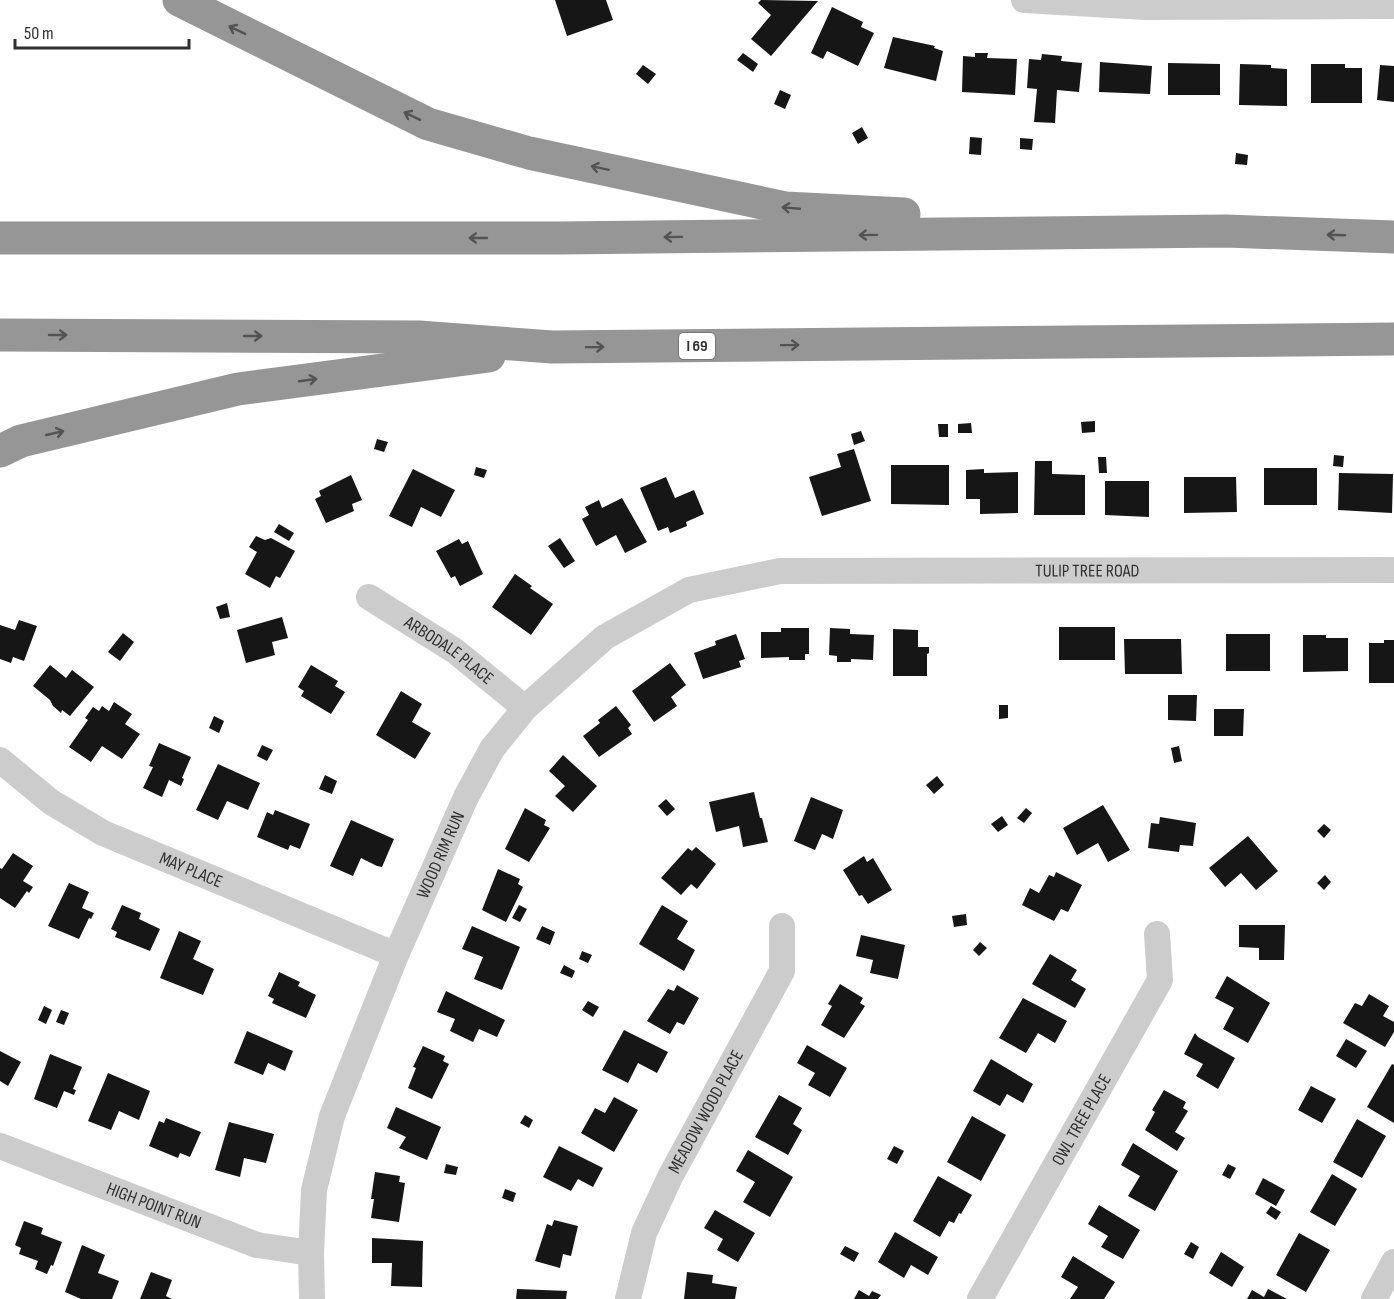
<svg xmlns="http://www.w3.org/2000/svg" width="1394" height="1299" font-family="'Sofia Sans Condensed',sans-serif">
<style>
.building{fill:#161616}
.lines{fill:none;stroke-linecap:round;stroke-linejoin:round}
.street{stroke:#ccc;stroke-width:26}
.highway{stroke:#969696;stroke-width:33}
.oneway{stroke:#535353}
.labels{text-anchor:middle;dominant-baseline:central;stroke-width:6;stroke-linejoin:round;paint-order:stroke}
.shield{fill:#fff;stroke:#6d6d6d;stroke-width:1.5}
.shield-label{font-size:16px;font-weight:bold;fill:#2f2f2f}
.street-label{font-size:18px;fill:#2f2f2f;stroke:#fff}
</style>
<rect width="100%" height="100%" fill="#fff"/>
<!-- building -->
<g class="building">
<path d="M555,0H606L613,20L567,36Z"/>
<path d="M761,0L818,1L771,56L751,39L771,15L758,3Z"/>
<path d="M832,7L863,22L861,27L874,33L858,66L827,51L823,59L811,53Z"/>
<path d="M893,37L935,46L934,48L943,51L936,81L884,68Z"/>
<path d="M743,53L758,64L753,72L737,60Z"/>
<path d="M975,53H988L987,58L1017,59L1015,95L962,92L963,56L975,57Z"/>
<path d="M1042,54L1062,56L1061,61L1082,63L1079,92L1057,90L1055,123L1034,122L1037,89L1027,88L1029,59L1041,60Z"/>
<path d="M1100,62L1152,66L1150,94L1099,92Z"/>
<path d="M1168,63L1220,64V95H1168Z"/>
<path d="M1240,64L1271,65V68L1287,69V106L1239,105Z"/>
<path d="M1311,64H1345V68H1362V103H1311Z"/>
<path d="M643,65L656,74L648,84L636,74Z"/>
<path d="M1380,65L1394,66V102L1377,100Z"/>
<path d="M780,90L791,95L785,109L774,104Z"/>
<path d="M862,127L868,138L858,144L852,133Z"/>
<path d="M970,137L982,138L981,155L969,154Z"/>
<path d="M1020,138L1033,139L1032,150L1020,149Z"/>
<path d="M1236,153L1248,155L1247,165L1235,164Z"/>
<path d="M1095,421V432L1082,433L1081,422Z"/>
<path d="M971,423L972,433H958V424Z"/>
<path d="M938,424H948V437H939Z"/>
<path d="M861,431L865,441L854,445L851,434Z"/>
<path d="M377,439L388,442L384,452L374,449Z"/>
<path d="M854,449L871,501L822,516L809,477L841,467L837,454Z"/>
<path d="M1334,455L1344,456L1343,467L1333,466Z"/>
<path d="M1098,457H1106L1107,473H1099Z"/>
<path d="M1035,461H1052V474L1085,475V515H1034Z"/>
<path d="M891,465H949V505L891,504Z"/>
<path d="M476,467L487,470L484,478L474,475Z"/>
<rect x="1264" y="468" width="53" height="37"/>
<path d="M413,469L455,490L441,517L421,507L412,527L389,516Z"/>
<path d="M984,469V473L1018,472V513L980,514V499H966V470Z"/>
<path d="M1339,473L1393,474L1392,513L1338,510Z"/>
<path d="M351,475L362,500L352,504L354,511L326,523L315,499L321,496L319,491Z"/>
<path d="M666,477L675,498L694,490L704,514L686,522L687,526L670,533L668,527L658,531L640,488Z"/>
<path d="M1184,477H1236L1237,512L1184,513Z"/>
<path d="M1105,481H1149V517L1105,515Z"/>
<path d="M622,498L647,542L625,553L616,535L596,546L582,519L589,515L585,507L599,500L602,508Z"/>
<path d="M279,524L294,533L289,541L274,532Z"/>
<path d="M256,536L265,540L271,538L295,551L280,578L276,576L270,588L245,574L257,552L249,547Z"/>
<path d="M560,538L575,561L564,568L548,546Z"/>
<path d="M459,539L462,544L468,541L483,574L460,586L455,576L451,578L436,551Z"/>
<path d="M515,574L532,586L530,588L553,604L531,635L492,607Z"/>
<path d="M227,603L230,617L220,619L216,607Z"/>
<path d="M282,617L288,638L272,642L275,655L246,663L237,630Z"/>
<path d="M19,620L37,626L24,661L13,657L11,663L0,659V625L15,630Z"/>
<rect x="1059" y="627" width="56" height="33"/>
<path d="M781,628H809V654H805V660H789V657L761,658V632H781Z"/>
<path d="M830,628L850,629V634L874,635L873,660L851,659V662H837V656L829,655Z"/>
<path d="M893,629L918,630V647H929V653L927,654V676H893Z"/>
<path d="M123,633L134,642L120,661L108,652Z"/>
<path d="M736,634L745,659L739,661L741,667L703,679L694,653L716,645L715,641Z"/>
<rect x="1226" y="634" width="44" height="37"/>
<path d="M1303,635H1326V638H1348V671L1303,672Z"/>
<path d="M1124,639H1181L1182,674H1125Z"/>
<path d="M1384,640H1394V683H1369V643H1384Z"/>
<path d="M670,663L686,685L671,697L677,706L654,722L632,691Z"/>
<path d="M50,665L66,678L72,670L94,687L70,716L62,710L61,713L53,706L50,700L33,686Z"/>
<path d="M311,665L338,681L335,686L345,692L331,714L301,696L304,691L298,687Z"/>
<path d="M401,691L422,704L412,722L431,733L415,759L376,735Z"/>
<path d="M1168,695H1197L1196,721L1168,720Z"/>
<path d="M114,702L132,714L125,724L140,734L122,759L102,746L91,762L69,747L88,720L85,718L93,707L99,711L102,706L109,711Z"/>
<path d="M999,705H1008V718L999,719Z"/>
<path d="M616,706L631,725L628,728L632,734L599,757L583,736L600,723L598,720Z"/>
<path d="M1214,709H1244L1243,736H1214Z"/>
<path d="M214,716L224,721L219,733L209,728Z"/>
<path d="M159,743L191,757L182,778L184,779L181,786L169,780L162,797L143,788L153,767L149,766Z"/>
<path d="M262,745L273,750L267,761L257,756Z"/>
<path d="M1179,746L1182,761L1174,763L1171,748Z"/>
<path d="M563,755L597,786L573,812L555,796L565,786L549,771Z"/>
<path d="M218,764L260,783L248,810L227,801L218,820L196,810Z"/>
<path d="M325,775L337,781L332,794L319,789Z"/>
<path d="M937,776L944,785L934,794L926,785Z"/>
<path d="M754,792L760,818H762L768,842L743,847L739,826L716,832L709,802Z"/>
<path d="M811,797L843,810L833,839L822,834L815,850L794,841Z"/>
<path d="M666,799L675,809L667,816L658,806Z"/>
<path d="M1103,805L1130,850L1108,862L1098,843L1077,855L1063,828Z"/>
<path d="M525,808L546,820L544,825L550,828L529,862L505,849Z"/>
<path d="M1026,808L1032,813L1024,823L1017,818Z"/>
<path d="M275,810L310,824L300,849L290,845L288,850L257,837L267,812L273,815Z"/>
<path d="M1002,816L1008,825L998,832L991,824Z"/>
<path d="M1160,817L1196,823L1193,846L1180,845L1179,852L1148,848L1151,823L1159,824Z"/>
<path d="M351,820L394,839L382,867L377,866L361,858L353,876L330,866Z"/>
<path d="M1324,824L1331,830L1324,838L1317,831Z"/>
<path d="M1248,836L1278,871L1256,890L1241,873L1225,887L1209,868Z"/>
<path d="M696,847L716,864L697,889L691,884L681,895L661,878L688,848L692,851Z"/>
<path d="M13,853L33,866L23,881L33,887L29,893L27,891L15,908L0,898V868L2,869Z"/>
<path d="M864,856L867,862L873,858L892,890L868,904L862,895L859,896L843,870Z"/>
<path d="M498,869L520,879L518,884L523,887L506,922L482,910Z"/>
<path d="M1056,872L1082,885L1068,912L1061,909L1054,921L1022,905L1030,888L1039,893L1049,875L1054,877Z"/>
<path d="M1325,875L1331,882L1324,890L1317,883Z"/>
<path d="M69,883L89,892L82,908L94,913L91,919L89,918L79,939L48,926Z"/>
<path d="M122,905L141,913L139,919L160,929L150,951L115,937L117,932L111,929Z"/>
<path d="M519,905L527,909L520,922L512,918Z"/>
<path d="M662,905L688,921L677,939L695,950L684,971L639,944Z"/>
<path d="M966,914L967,925L954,927L952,916Z"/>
<path d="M1239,925H1285L1284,960H1259V948L1239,947Z"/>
<path d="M472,926L520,947L502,990L474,979L483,957L462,949Z"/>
<path d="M542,926L555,932L550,945L536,939Z"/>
<path d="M179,931L201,941L193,959L214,969L203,995L160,978Z"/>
<path d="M861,935L905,945L898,979L870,973L873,960L856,956Z"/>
<path d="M980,942L987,948L979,956L973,950Z"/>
<path d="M582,951L592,955L588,963L579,959Z"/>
<path d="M1050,954L1077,970L1071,980L1086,989L1075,1008L1032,984Z"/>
<path d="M564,965L575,971L572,978L560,973Z"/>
<path d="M279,972L300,982L298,986L316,995L306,1018L272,1003L274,999L268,996Z"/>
<path d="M1227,976L1270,1003L1248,1043L1223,1029L1234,1008L1215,998Z"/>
<path d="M840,984L863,998L860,1003L865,1006L844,1038L821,1025L832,1006L828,1004Z"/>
<path d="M677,985L699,998L684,1025L677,1022L670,1034L647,1021L668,989L674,991Z"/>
<path d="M446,991L505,1020L497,1037L479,1029L473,1042L450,1031L455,1019L437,1012Z"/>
<path d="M1369,994L1389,1006L1383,1016L1394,1022V1032L1385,1047L1343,1023L1355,1003L1362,1006Z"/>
<path d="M1023,998L1067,1021L1055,1043L1038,1033L1026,1053L999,1038Z"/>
<path d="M588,1001L599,1007L593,1017L582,1010Z"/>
<path d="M44,1006L52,1010L46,1024L38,1020Z"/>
<path d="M61,1010L69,1013L64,1025L56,1022Z"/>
<path d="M624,1030L668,1052L657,1073L638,1063L628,1083L602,1070Z"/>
<path d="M247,1031L293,1051L285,1071L268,1063L263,1075L234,1063Z"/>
<path d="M1195,1033L1198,1037L1235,1058L1218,1089L1196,1076L1203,1064L1184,1054Z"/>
<path d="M1346,1039L1367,1051L1356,1068L1336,1056Z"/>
<path d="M807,1045L847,1068L830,1097L808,1085L815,1073L797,1063Z"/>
<path d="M423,1046L445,1056L443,1061L449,1064L432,1099L408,1088L416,1068L413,1067Z"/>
<path d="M0,1051L21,1062L8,1086L0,1081Z"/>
<path d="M50,1054L82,1067L73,1089L76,1090L74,1095L64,1091L57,1108L34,1099Z"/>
<path d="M991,1059L1033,1084L1023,1103L1007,1094L1000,1106L973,1091Z"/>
<path d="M1392,1064L1394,1065V1123L1367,1107Z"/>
<path d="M108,1073L150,1091L139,1120L119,1111L111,1130L88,1121Z"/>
<path d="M1311,1086L1336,1099L1322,1123L1298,1110Z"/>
<path d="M1164,1090L1186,1102L1183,1108L1188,1111L1175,1132L1185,1138L1177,1151L1145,1130L1155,1112L1152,1110Z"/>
<path d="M779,1095L802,1108L793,1124L802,1130L788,1155L755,1137Z"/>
<path d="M614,1097L638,1110L614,1152L581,1133L595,1108L605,1113Z"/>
<path d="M396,1107L441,1127L427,1160L399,1148L406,1137L387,1128Z"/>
<path d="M525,1115L533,1120L529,1128L520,1123Z"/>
<path d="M972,1116L1006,1135L981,1181L947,1162Z"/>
<path d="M166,1118L201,1132L190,1157L180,1153L178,1158L149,1146L159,1121L164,1123Z"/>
<path d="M1357,1119L1386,1136L1362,1178L1333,1162Z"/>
<path d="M229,1122L274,1134L266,1163L244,1158L240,1177L215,1170Z"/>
<path d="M1133,1143L1178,1171L1155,1211L1128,1196L1140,1176L1121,1165Z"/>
<path d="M559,1146L603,1168L593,1187L578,1179L571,1191L543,1177Z"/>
<path d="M894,1146L904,1151L897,1164L887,1159Z"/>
<path d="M748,1150L793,1177L770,1217L743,1202L755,1182L736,1171Z"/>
<path d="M446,1164L458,1167L456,1175L444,1173Z"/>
<path d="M1228,1164L1236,1168L1230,1179L1222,1175Z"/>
<path d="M375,1172L400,1176L399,1182L405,1183L399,1222L371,1218L374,1199H371Z"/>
<path d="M1332,1174L1357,1189L1335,1226L1310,1212Z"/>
<path d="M938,1176L972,1195L961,1214L959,1213L954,1223L949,1221L940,1237L913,1221Z"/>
<path d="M1263,1178L1285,1190L1276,1206L1255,1194Z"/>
<path d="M505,1189L516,1193L513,1202L502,1198Z"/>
<path d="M1099,1205L1140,1230L1123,1259L1101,1247L1108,1236L1088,1224Z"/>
<path d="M1271,1206L1281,1212L1276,1220L1266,1213Z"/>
<path d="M715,1210L755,1233L738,1262L717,1250L723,1239L704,1228Z"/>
<path d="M554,1220L578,1226L571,1256L563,1254L560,1268L535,1261L547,1224L552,1226Z"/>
<path d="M24,1221L43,1228L41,1234L62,1242L53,1266L51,1265L47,1274L35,1269L38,1261L19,1254L21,1248L15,1245Z"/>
<path d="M895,1232L938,1257L928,1275L911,1265L904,1278L878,1262Z"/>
<path d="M1299,1233L1330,1250L1306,1292L1276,1275Z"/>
<path d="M372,1238L423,1241L422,1287L391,1286L392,1263H372Z"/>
<path d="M1191,1242L1199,1247L1193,1259L1184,1254Z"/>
<path d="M82,1245L105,1255L98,1273L119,1281L112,1299H81L65,1292Z"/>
<path d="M845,1246L859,1253L854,1262L840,1254Z"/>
<path d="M1221,1252L1244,1267L1232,1287L1209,1273Z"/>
<path d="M1073,1256L1115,1282L1104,1299H1070L1078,1287L1061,1277Z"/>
<path d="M151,1272L172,1280L166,1296L172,1299H140Z"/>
<path d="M687,1272L713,1275L712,1283L737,1287L735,1299H684Z"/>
<path d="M517,1289L567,1291L566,1299H516Z"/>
<path d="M1268,1289L1287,1299H1247L1252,1290L1264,1297Z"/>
<path d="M859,1290L869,1296L872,1291L881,1295L878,1299H854Z"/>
</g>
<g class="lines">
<!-- street -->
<g class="street">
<path d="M1024,0L1145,7L1394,6"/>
<path id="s1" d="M369,597L455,651L525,708"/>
<path id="s2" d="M0,760L51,802L103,833L396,955"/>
<path id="s3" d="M0,1146L257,1245L311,1253"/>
<path id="s4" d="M312,1299L311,1253L314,1190L332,1116L396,955L466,797L492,749L525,708L605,637L689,590L780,571L1394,570"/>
<path id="s5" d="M628,1299L644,1233L670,1177L782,971V926"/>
<path id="s6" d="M980,1299L1160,980L1157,934"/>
<path d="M1374,1299L1394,1262"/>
</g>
<!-- highway -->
<g class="highway">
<path d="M179,0L428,124L529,153L785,208L904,214"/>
<path d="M0,238H559L1226,231L1394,237"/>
<path d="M0,335L419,337L552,347L1394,339"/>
<path d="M0,451L21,441L238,389L489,356"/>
</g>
</g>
<!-- one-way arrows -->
<defs><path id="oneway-shaft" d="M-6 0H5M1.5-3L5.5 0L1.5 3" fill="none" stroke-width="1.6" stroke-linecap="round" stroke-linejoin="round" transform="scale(1.5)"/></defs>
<g class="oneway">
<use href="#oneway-shaft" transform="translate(237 30) rotate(-154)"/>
<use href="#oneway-shaft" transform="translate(412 116) rotate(-154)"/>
<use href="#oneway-shaft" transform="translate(600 168) rotate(-168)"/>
<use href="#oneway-shaft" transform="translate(791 208) rotate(-175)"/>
<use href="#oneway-shaft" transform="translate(868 235) rotate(179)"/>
<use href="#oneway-shaft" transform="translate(1336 235) rotate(-178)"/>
<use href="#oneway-shaft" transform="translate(673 237) rotate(179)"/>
<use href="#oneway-shaft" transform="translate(478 238) rotate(-180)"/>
<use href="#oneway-shaft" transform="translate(58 335)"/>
<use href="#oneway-shaft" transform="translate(253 336)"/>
<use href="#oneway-shaft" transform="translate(790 345) rotate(-1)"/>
<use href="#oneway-shaft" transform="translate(595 347) rotate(-1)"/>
<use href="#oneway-shaft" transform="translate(308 380) rotate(-8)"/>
<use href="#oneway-shaft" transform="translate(55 433) rotate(-13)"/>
</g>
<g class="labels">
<!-- shield labels -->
<rect class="shield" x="679" y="333" width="36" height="26" rx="4.5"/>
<g class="shield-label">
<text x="697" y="346">I 69</text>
</g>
<!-- street labels -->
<g class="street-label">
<text stroke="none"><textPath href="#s4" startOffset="1242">TULIP TREE ROAD</textPath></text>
<text stroke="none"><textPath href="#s1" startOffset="96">ARBODALE PLACE</textPath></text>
<text stroke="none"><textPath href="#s4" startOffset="468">WOOD RIM RUN</textPath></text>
<text stroke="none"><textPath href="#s2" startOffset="222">MAY PLACE</textPath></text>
<text stroke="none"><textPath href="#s5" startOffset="204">MEADOW WOOD PLACE</textPath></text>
<text stroke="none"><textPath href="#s6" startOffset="206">OWL TREE PLACE</textPath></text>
<text stroke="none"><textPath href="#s3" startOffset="165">HIGH POINT RUN</textPath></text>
</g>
</g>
<!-- scale -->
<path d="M15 39v9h174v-9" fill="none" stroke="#2f2f2f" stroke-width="3"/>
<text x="24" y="39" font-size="18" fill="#2f2f2f" stroke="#ffffff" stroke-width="4.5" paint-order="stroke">50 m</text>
</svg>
